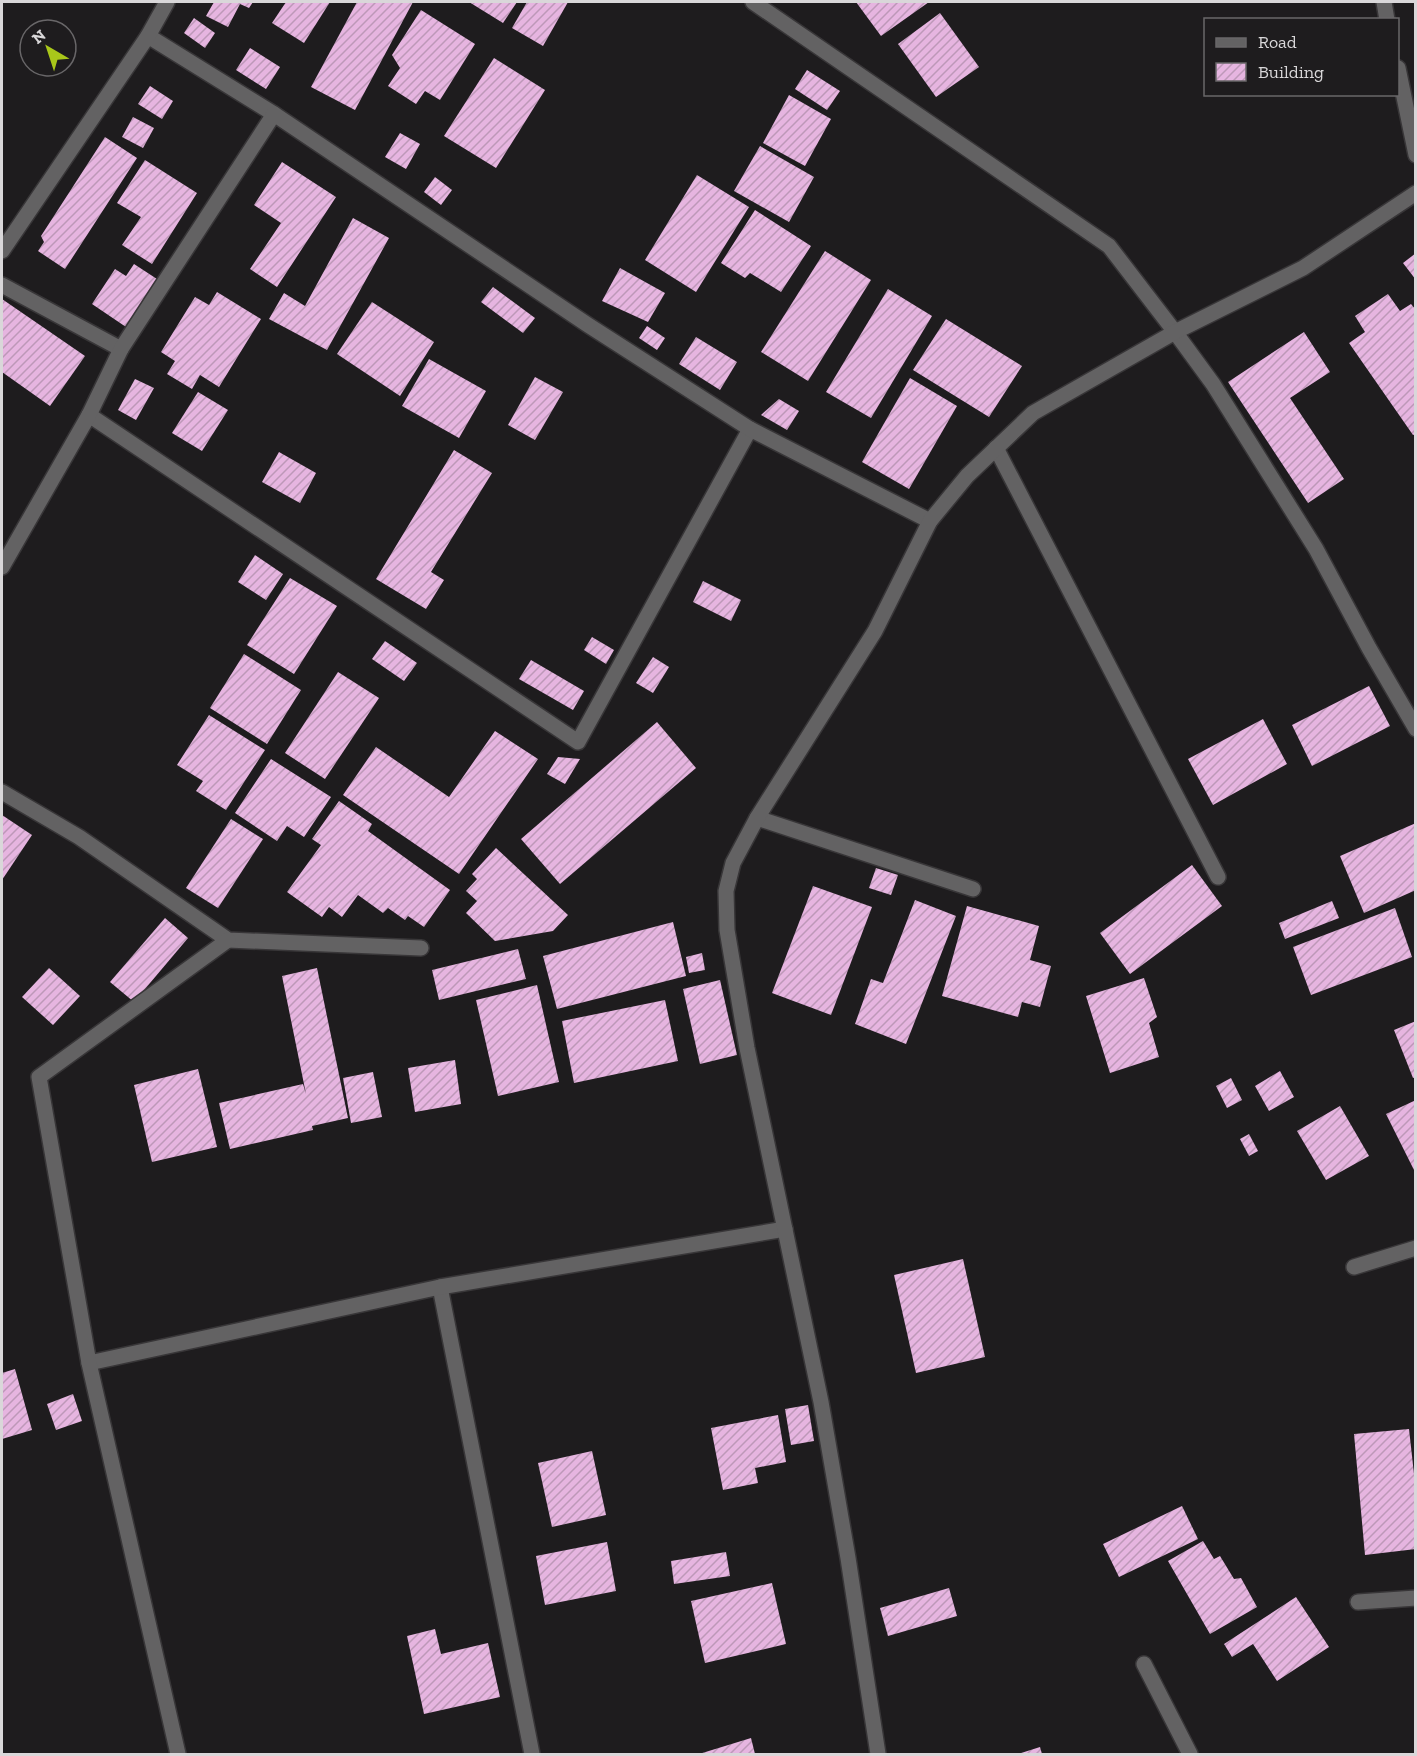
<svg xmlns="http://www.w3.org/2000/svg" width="1417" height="1756" font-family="'Zilla Slab',serif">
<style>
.building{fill:url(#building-hatch)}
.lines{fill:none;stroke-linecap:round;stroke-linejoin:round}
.minor-casing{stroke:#383638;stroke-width:18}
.minor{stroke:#636263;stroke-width:15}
</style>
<defs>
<pattern id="building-hatch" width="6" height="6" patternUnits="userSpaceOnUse" patternTransform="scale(1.5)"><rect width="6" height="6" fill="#e6b5e0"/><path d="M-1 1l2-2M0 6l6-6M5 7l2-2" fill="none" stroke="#bd98b8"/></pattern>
</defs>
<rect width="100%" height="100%" fill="#1e1c1e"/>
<!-- building -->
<g class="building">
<path d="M214,2H253L249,8L240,4L228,27L206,16Z"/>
<path d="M286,2H330L304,43L272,23Z"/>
<path d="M357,2H413L355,110L311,87Z"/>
<path d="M469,2H517L503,23Z"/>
<path d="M527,2H568L543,46L512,28Z"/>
<path d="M856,2H929L881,36Z"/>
<path d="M421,10L475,44L440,100L425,91L416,104L388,86L400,68L392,55Z"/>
<path d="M940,13L979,67L936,97L898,44Z"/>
<path d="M194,18L215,33L205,48L184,33Z"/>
<path d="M250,48L280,67L266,89L236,70Z"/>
<path d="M494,58L545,90L496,168L444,136Z"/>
<path d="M807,70L840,91L827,110L795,89Z"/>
<path d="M150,86L173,101L162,119L138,104Z"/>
<path d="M789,95L831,119L805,166L763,143Z"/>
<path d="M133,117L154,128L143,148L122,137Z"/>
<path d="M400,133L420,144L406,169L385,157Z"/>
<path d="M105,137L137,158L65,269L38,251L44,242L41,236Z"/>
<path d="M760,146L814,177L789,222L734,191Z"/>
<path d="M145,160L197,193L152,264L122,245L141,217L117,203Z"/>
<path d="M282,162L336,197L277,287L250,269L281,223L254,205Z"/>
<path d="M697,175L749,207L696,292L645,260Z"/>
<path d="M435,177L452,190L441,205L424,192Z"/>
<path d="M755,210L811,246L781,292L750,273L745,278L721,263Z"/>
<path d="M353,218L389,238L327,350L269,319L284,293L305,306Z"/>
<path d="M825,251L871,280L808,381L761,352Z"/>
<path d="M1416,253V280L1403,263Z"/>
<path d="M134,264L157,279L126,327L92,304L115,269L126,276Z"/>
<path d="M620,268L665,293L648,322L602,301Z"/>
<path d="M493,287L535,318L523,333L481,302Z"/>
<path d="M888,289L932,316L871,418L826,392Z"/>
<path d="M217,292L261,319L219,387L200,375L192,389L167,374L175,361L161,352L195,297L209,305Z"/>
<path d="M1388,294L1400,311L1411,304L1416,310V434L1413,435L1349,343L1365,332L1355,316Z"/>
<path d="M2,299L85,356L50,406L2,372Z"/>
<path d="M372,302L434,342L400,396L337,354Z"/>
<path d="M946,319L1022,366L989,417L913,370Z"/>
<path d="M647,326L665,338L657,350L639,338Z"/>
<path d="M1304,332L1330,372L1290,398L1344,479L1308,503L1228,382Z"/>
<path d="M696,337L737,362L720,390L679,364Z"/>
<path d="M429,359L486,391L459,438L402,406Z"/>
<path d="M535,377L563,392L535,440L508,425Z"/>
<path d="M910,378L957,406L909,489L862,462Z"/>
<path d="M135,379L154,388L136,420L118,410Z"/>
<path d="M198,392L228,410L202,451L172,433Z"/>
<path d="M779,399L799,411L787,430L761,415Z"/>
<path d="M454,450L492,473L431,572L444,580L426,609L376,579Z"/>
<path d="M279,452L316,473L300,503L262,482Z"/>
<path d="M255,555L283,574L266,600L238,582Z"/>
<path d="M290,578L337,606L294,674L247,645Z"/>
<path d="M703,581L741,600L731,621L693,602Z"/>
<path d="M592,637L614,650L606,664L584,650Z"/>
<path d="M385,641L417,663L404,681L372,659Z"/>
<path d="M244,654L301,690L267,744L210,708Z"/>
<path d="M653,657L669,667L653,693L636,683Z"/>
<path d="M531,660L584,691L573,710L519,679Z"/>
<path d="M338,672L379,698L325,779L285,753Z"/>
<path d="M1369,686L1390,726L1312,766L1292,725Z"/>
<path d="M209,715L265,750L226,810L196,791L203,781L177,765Z"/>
<path d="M1263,719L1287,764L1213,805L1188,759Z"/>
<path d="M657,722L696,768L560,884L521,839Z"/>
<path d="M495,731L538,759L459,874L343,795L376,747L449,797Z"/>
<path d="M558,757L580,759L565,784L547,774Z"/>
<path d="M271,759L331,797L304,837L287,826L277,841L235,813Z"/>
<path d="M339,801L372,824L368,831L450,890L424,927L408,916L405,920L388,908L383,913L358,895L342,917L329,907L322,917L287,892L321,845L312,839Z"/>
<path d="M2,815L32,835L2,880Z"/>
<path d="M231,819L263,839L218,908L186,888Z"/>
<path d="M1416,823V890L1364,913L1340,856Z"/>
<path d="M496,848L568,915L553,931L495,941L466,913L477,901L466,891L477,879L472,874Z"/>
<path d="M1192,865L1222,906L1130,974L1100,933Z"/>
<path d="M876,868L898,875L891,895L869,888Z"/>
<path d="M813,886L872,907L831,1015L772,993Z"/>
<path d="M915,900L956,916L906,1044L855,1024L871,979L883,983Z"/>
<path d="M1332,901L1339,918L1285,939L1279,923Z"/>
<path d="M967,906L1039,926L1030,960L1051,966L1040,1007L1022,1002L1018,1017L942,996Z"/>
<path d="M1395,908L1412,957L1311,995L1293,947Z"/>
<path d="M165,918L188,938L134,1002L110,982Z"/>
<path d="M673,922L686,976L557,1009L543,956Z"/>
<path d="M518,949L526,979L439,1000L432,970Z"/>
<path d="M702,953L705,970L689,973L686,957Z"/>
<path d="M49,968L80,996L53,1025L22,997Z"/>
<path d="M317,968L348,1118L312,1126L313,1130L230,1149L219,1103L303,1084L306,1094L282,976Z"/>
<path d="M1144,978L1157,1017L1149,1023L1159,1057L1110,1073L1086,996Z"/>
<path d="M720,980L737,1055L700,1064L683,989Z"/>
<path d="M537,985L559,1082L498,1096L476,1000Z"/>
<path d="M665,1000L678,1061L574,1083L562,1021Z"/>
<path d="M1416,1021V1077L1413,1078L1394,1030Z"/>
<path d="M455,1060L461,1104L415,1112L408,1068Z"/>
<path d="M198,1069L217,1147L152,1162L134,1085Z"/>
<path d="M1280,1071L1294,1097L1269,1111L1255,1086Z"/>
<path d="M373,1072L382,1117L351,1123L343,1078Z"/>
<path d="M1231,1078L1242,1100L1227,1108L1216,1086Z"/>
<path d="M1416,1100V1174L1386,1114Z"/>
<path d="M1340,1106L1369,1156L1326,1180L1297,1131Z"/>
<path d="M1249,1134L1258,1151L1249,1156L1240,1139Z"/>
<path d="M963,1259L985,1357L916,1373L894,1275Z"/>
<path d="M15,1369L32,1430L2,1439V1373Z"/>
<path d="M73,1394L82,1421L56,1430L47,1404Z"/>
<path d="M808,1405L814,1441L791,1445L785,1409Z"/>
<path d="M778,1415L786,1462L755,1468L758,1483L723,1490L711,1428Z"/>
<path d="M1409,1429L1416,1492V1549L1365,1555L1354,1434Z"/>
<path d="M592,1451L606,1515L552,1527L538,1463Z"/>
<path d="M1182,1506L1198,1539L1119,1577L1103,1544Z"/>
<path d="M1203,1541L1214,1559L1220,1556L1234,1579L1241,1578L1257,1607L1210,1634L1168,1561Z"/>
<path d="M607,1542L616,1591L545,1605L536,1556Z"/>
<path d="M726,1552L730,1576L674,1584L671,1561Z"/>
<path d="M772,1583L786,1644L705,1663L691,1601Z"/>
<path d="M949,1588L957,1616L888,1636L880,1608Z"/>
<path d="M1296,1597L1329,1647L1277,1681L1253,1644L1232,1657L1224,1644Z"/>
<path d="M435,1629L441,1654L488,1643L500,1697L424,1714L407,1636Z"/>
<path d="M751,1738L755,1754H699Z"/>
<path d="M1040,1747L1042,1754H1018Z"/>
</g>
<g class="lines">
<!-- minor casing -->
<g class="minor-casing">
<g id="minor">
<path d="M753,2L1109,246L1175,332L1213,384L1316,549L1369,648L1416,729"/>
<path d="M1384,2L1387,20"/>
<path d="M148,36L274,114"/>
<path d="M1398,68L1416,155"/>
<path d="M2,251L148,36L167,2"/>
<path d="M2,285L121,349"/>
<path d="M89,415L578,742L750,429"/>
<path d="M996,448L1218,877"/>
<path d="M2,567L89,415L121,349L274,114L588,325L750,429L930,521"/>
<path d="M2,792L79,837L228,940L421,948"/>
<path d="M757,818L973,889"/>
<path d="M1354,1267L1416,1248"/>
<path d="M440,1287L532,1754"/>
<path d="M89,1363L440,1287L785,1229"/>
<path d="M1358,1602L1416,1598"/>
<path d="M1144,1664L1190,1754"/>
<path d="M178,1754L89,1363L39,1077L228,940"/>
<path d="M878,1754L848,1558L821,1402L747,1048L727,930L726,891L733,863L757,818L875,631L930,521L967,476L1033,413L1175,332L1303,268L1416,193"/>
</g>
</g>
<!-- minor -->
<use href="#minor" class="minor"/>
</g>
<!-- border -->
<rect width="1417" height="1756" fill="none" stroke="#d9d7d9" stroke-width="6"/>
<!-- legend -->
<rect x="1204" y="18" width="195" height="78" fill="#1e1c1e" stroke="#696769" stroke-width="1.5"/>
<rect x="1216" y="38" width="30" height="9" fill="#636263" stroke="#696769" stroke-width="1.5"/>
<text x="1258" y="48" font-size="18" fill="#d9d7d9">Road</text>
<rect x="1216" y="63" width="30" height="18" fill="url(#building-hatch)" stroke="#696769" stroke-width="1.5"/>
<text x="1258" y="78" font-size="18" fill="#d9d7d9">Building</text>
<!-- north arrow -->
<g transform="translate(48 48) rotate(321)"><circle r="28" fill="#1e1c1e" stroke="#696769" stroke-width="1.5"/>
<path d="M0-4.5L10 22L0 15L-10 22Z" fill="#a9c71a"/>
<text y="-9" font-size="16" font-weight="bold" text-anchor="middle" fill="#d9d7d9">N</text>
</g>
</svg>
